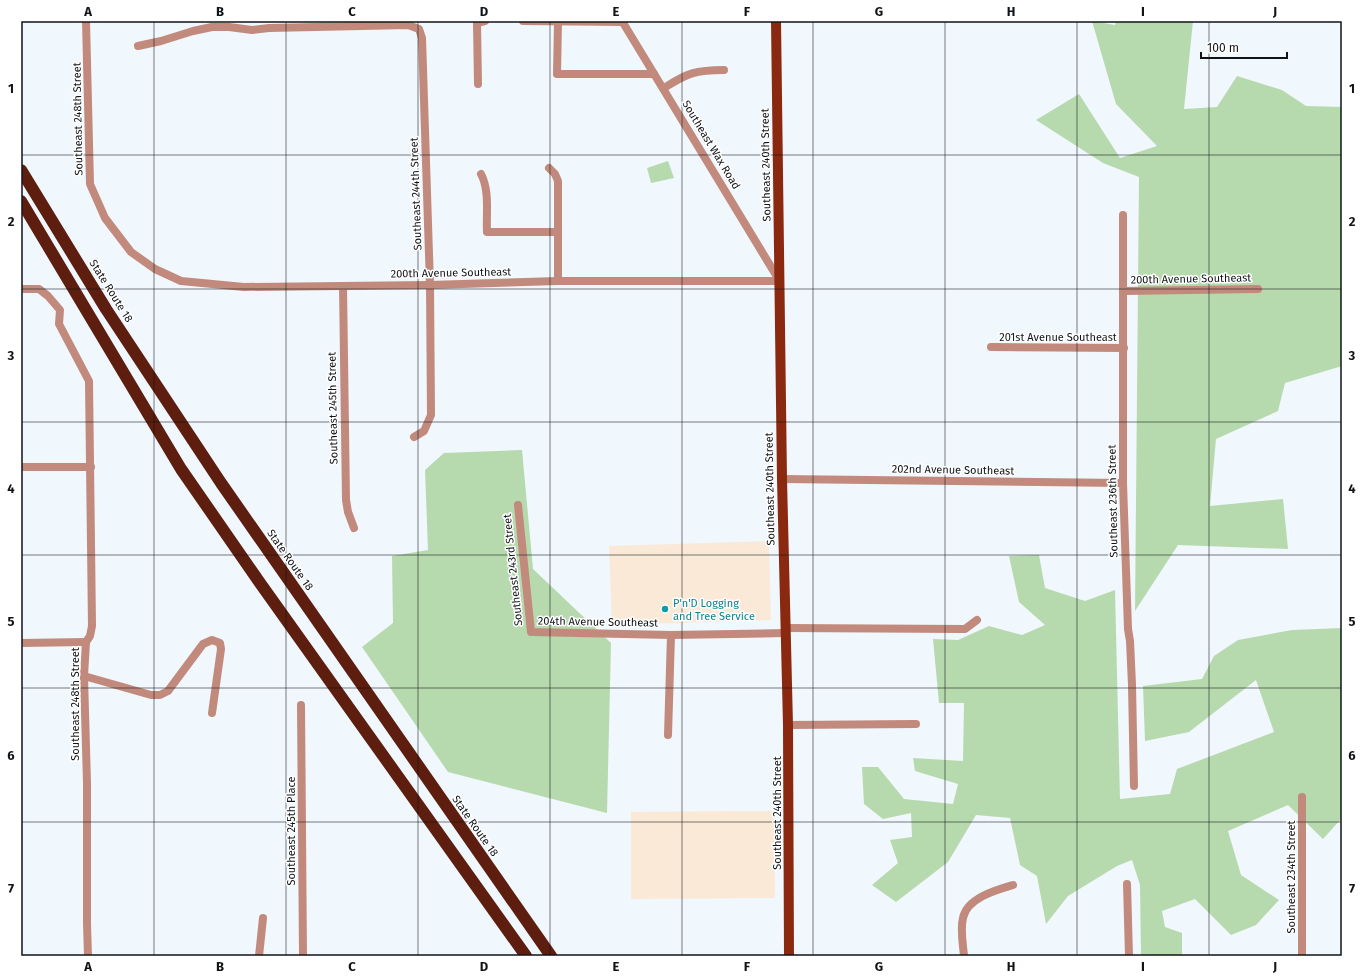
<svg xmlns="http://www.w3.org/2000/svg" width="1363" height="977" font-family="'Fira Sans',sans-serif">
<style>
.industrial{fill:#fae9d7}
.green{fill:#b6daae}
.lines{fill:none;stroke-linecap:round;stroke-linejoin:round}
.minor{stroke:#c28a7c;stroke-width:8}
.major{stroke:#8a2910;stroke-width:10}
.highway{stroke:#5d1e0f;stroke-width:12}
.grid{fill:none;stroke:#111417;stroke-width:1;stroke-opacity:0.55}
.culture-dot{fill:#0f9aa8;stroke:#fff;stroke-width:1.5}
.labels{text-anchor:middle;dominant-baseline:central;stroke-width:3;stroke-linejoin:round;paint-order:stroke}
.street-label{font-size:11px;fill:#111417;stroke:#fff}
.culture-label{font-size:11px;fill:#0d838f;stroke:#fff;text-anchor:start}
.neatline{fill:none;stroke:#111417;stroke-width:1.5}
.grid-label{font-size:13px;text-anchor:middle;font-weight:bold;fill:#111417}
</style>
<rect width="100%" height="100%" fill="#f0f7fd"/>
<!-- industrial -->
<g class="industrial">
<path d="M769,541L771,620L612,625L609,546Z"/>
<path d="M774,811L775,898L631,899V812Z"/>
</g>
<!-- green -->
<g class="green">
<path d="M1092,21L1115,25L1116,21H1193L1184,109L1217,107L1237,76L1282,90L1306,106L1342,107V366L1285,383L1278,411L1216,439L1210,506L1283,499L1288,549L1178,545L1135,611L1139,177L1103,163L1036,120L1079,94L1120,158L1157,146L1116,104Z"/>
<path d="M668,161L674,178L651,183L647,168Z"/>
<path d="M522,450L533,569L611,643L607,813L448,772L362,647L393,623L392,556L428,550L425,470L444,453Z"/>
<path d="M1039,555L1045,588L1085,601L1115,590L1120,799L1170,794L1177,769L1274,732L1256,680L1189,732L1145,741L1143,686L1202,679L1214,656L1238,640L1292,630L1342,628V818L1323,839L1288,805L1228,831L1241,875L1279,900L1256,925L1231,935L1195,899L1162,911L1165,927L1182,933V956H1141L1140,885L1132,860L1117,866L1068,896L1046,924L1037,876L1020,865L1010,818L976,815L948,862L896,902L872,885L898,863L890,840L912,837L911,813L883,819L864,804L862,767H878L904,799L953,804L958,784L915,771L913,758L963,761L964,703H939L933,639L958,640L989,626L1022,635L1045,625L1019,602L1009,556Z"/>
</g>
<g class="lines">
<!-- minor -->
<g class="minor">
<path d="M86,21L90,184L105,218L131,252L155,269L181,281L244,287L430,285L558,281H779"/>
<path d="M523,21L623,22"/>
<path d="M622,21L779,280"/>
<path d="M558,22L557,74H654"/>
<path d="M138,46L161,41L193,31L212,27H229L252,30L269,28L408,25L419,29L422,38L430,285L431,415L424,431L414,437"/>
<path d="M478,84L477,23L485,21"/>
<path d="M664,88C687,73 696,70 724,70"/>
<path d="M549,168L555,174L558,181V281"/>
<path d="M481,174C490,191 486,214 487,232H558"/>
<path d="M1123,215V483L1128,629L1130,641L1132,685L1134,786"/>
<path d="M343,286L346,500L348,512L354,528"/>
<path d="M21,289H39L48,296L60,310L59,324L89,381L92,626L90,636L86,642L84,676L87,783V924L88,956"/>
<path d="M1124,291L1258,289"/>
<path d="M991,347L1124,348"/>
<path d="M21,467H91"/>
<path d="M782,479L1123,483"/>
<path d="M518,505L531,632L671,635L786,633"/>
<path d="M785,628L965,629L977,620"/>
<path d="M21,643L86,642"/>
<path d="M84,676L151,695H160L168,691L203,644L212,640L220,643L221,649L212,713"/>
<path d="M301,705L303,956"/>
<path d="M788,725L916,724"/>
<path d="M668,735L671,635"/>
<path d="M1127,884L1129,956"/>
<path d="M259,956L263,918"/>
<path d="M964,956C963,944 960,930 963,918C967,898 996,890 1013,885"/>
<path d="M1302,956V797"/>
</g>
<!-- major -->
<path class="major" d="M776,21L782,479L788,725L789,956"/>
<!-- highway -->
<g class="highway">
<path d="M21,170L106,309L221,483L551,956"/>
<path d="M21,201L181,469L260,583L526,956"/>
</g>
</g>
<!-- grid -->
<path class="grid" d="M154,21V956M286,21V956M418,21V956M550,21V956M682,21V956M813,21V956M945,21V956M1077,21V956M1209,21V956M21,155H1342M21,289H1342M21,422H1342M21,555H1342M21,688H1342M21,822H1342"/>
<!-- markers -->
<circle class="culture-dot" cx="665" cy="609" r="4"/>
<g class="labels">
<!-- street labels -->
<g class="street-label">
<text transform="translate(78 119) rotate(-91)">Southeast 248th Street</text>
<text transform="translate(711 145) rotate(59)">Southeast Wax Road</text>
<text transform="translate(766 165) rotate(-91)">Southeast 240th Street</text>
<text transform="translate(416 194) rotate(-92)">Southeast 244th Street</text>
<text transform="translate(451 273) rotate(-1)">200th Avenue Southeast</text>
<text transform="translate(1191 279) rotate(-1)">200th Avenue Southeast</text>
<text transform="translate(111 291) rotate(58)">State Route 18</text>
<text x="1058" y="337">201st Avenue Southeast</text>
<text transform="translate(333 408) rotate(-91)">Southeast 245th Street</text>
<text transform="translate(953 470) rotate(1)">202nd Avenue Southeast</text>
<text transform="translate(770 489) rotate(-91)">Southeast 240th Street</text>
<text transform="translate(1113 501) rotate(-91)">Southeast 236th Street</text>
<text transform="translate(290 560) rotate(55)">State Route 18</text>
<text transform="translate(513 570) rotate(-96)">Southeast 243rd Street</text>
<text transform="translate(598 622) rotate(1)">204th Avenue Southeast</text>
<text transform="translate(75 704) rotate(-90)">Southeast 248th Street</text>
<text transform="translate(777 813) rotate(-90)">Southeast 240th Street</text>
<text transform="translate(475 826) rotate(55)">State Route 18</text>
<text transform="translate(291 831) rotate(-90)">Southeast 245th Place</text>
<text transform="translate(1291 877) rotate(-90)">Southeast 234th Street</text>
</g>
<!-- culture labels -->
<g class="culture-label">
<text x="673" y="603">P'n'D Logging<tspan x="673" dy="13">and Tree Service</tspan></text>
</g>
</g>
<!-- border -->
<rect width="1363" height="977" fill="none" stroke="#ffffff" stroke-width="44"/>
<!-- scale -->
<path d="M1201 52v6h86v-6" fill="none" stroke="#111417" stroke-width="2"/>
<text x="1207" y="52" font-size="12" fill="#111417" stroke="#ffffff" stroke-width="3" paint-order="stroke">100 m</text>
<rect x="22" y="22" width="1319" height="933" class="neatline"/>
<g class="grid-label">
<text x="88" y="16">A</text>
<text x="220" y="16">B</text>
<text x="352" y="16">C</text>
<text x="484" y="16">D</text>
<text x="616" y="16">E</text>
<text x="747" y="16">F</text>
<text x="879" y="16">G</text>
<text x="1011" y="16">H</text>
<text x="1143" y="16">I</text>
<text x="1275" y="16">J</text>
<text x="11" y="93">1</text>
<text x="1352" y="93">1</text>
<text x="11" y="226">2</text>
<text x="1352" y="226">2</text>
<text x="11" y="360">3</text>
<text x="1352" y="360">3</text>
<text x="11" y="493">4</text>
<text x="1352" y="493">4</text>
<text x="11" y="626">5</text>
<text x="1352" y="626">5</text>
<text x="11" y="760">6</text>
<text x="1352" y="760">6</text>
<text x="11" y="893">7</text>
<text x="1352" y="893">7</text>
<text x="88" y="971">A</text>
<text x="220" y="971">B</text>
<text x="352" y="971">C</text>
<text x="484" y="971">D</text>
<text x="616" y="971">E</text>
<text x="747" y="971">F</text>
<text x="879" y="971">G</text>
<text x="1011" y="971">H</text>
<text x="1143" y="971">I</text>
<text x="1275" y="971">J</text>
</g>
</svg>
